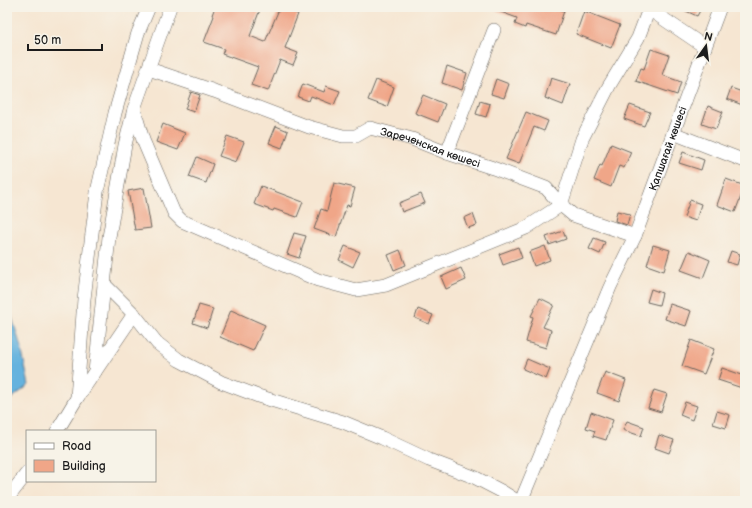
<svg xmlns="http://www.w3.org/2000/svg" width="752" height="508" font-family="'Balsamiq Sans',sans-serif">
<style>
.water{fill:#65b2de;stroke:#40677d}
.building{fill:#f0a688}
.lines{fill:none;stroke-linecap:round;stroke-linejoin:round}
.minor-casing{stroke:#68635c;stroke-width:14}
.minor{stroke:#fff;stroke-width:13}
.labels{text-anchor:middle;dominant-baseline:central;stroke-width:3;stroke-linejoin:round;paint-order:stroke}
.street-label{font-size:11px;fill:#1c1c1c;stroke:#f7f3e8}
</style>
<rect width="100%" height="100%" fill="#f7f3e8"/>
<filter id="ink" filterUnits="userSpaceOnUse"><feTurbulence type="fractalNoise" baseFrequency=".025" numOctaves="2"/><feDisplacementMap in="SourceGraphic" scale="8" xChannelSelector="R" yChannelSelector="G"/><feConvolveMatrix kernelMatrix="1 2 1 2 8 2 1 2 1" color-interpolation-filters="sRGB"/></filter>
<filter id="wash" filterUnits="userSpaceOnUse"><feTurbulence type="fractalNoise" baseFrequency=".012" numOctaves="4" result="noise"/><feDisplacementMap in="SourceGraphic" scale="16" xChannelSelector="R" yChannelSelector="G"/><feGaussianBlur stdDeviation="0.9" result="paint"/><feColorMatrix in="noise" values="0 0 0 0 0 0 0 0 0 0 0 0 0 0 0 0 0 1.4 0 .05"/><feComposite in="paint" operator="in"/></filter>
<g filter="url(#wash)">
<rect width="100%" height="100%" fill="#f6e6d2"/>
<!-- water -->
<path class="water" d="M7,301L21,347L29,385L7,402Z"/>
<g id="blocks">
<!-- building -->
<g class="building">
<path d="M215,7H261L250,36L265,42L280,7L298,14L285,48L298,53L293,65L280,60L268,91L251,85L258,67L222,54L224,49L204,42L214,16L212,15Z"/>
<path d="M490,7H554L564,11L556,35L526,25L525,28L515,24L517,18L490,8Z"/>
<path d="M677,7H702L697,16Z"/>
<path d="M584,11L620,25L611,48L576,34Z"/>
<path d="M651,49L669,55L662,75L681,82L677,95L636,81L641,68L644,69Z"/>
<path d="M447,66L467,73L462,90L442,83Z"/>
<path d="M551,78L570,84L563,105L545,98Z"/>
<path d="M496,79L509,84L504,98L491,94Z"/>
<path d="M376,80L394,87L387,107L368,100Z"/>
<path d="M303,84L324,92L326,86L340,91L334,105L311,96L309,101L298,97Z"/>
<path d="M731,88L745,93V106L727,99Z"/>
<path d="M191,92L200,95L194,112L185,109Z"/>
<path d="M423,95L445,104L438,122L415,113Z"/>
<path d="M480,101L490,104L486,117L476,114Z"/>
<path d="M630,105L650,112L644,126L624,119Z"/>
<path d="M708,106L723,112L716,129L702,124Z"/>
<path d="M526,112L548,121L544,131L534,127L519,164L506,159Z"/>
<path d="M163,124L185,133L178,150L156,142Z"/>
<path d="M276,126L288,131L282,148L269,143Z"/>
<path d="M227,136L244,142L236,162L219,156Z"/>
<path d="M611,144L631,152L624,168L619,166L611,187L594,180L600,165L602,166Z"/>
<path d="M683,152L704,160L701,170L679,163Z"/>
<path d="M197,157L213,164L206,183L189,177Z"/>
<path d="M726,179L745,186L735,212L717,205Z"/>
<path d="M334,183L355,188L350,206L347,205L336,237L314,229L321,209L327,211Z"/>
<path d="M261,186L303,202L297,217L274,209L273,211L254,204Z"/>
<path d="M144,188L151,228L135,230L128,191Z"/>
<path d="M421,194L425,203L402,212L399,203Z"/>
<path d="M690,200L701,204L696,221L684,217Z"/>
<path d="M617,211L630,214L627,225L615,221Z"/>
<path d="M473,214L477,225L468,228L464,218Z"/>
<path d="M563,231L566,239L549,245L546,237Z"/>
<path d="M294,233L306,236L299,258L287,254Z"/>
<path d="M594,238L605,242L600,254L589,249Z"/>
<path d="M653,245L670,250L664,271L647,265Z"/>
<path d="M345,246L360,252L353,267L339,260Z"/>
<path d="M545,246L550,260L534,266L529,252Z"/>
<path d="M518,247L522,258L503,265L499,254Z"/>
<path d="M400,250L406,265L394,270L388,255Z"/>
<path d="M689,251L710,260L703,278L681,270Z"/>
<path d="M731,251L740,254L737,265L727,262Z"/>
<path d="M461,268L466,280L446,289L441,277Z"/>
<path d="M651,289L662,293L659,305L647,302Z"/>
<path d="M540,298L554,305L543,327L551,330L546,348L526,342L533,317L531,316Z"/>
<path d="M670,304L691,311L686,326L665,319Z"/>
<path d="M199,305L213,309L207,328L193,323Z"/>
<path d="M418,309L433,315L429,324L415,318Z"/>
<path d="M231,310L265,325L253,351L220,337Z"/>
<path d="M691,340L714,349L704,374L682,366Z"/>
<path d="M527,359L550,369L546,379L523,369Z"/>
<path d="M722,368L745,376V389L718,380Z"/>
<path d="M605,372L626,380L619,401L597,393Z"/>
<path d="M654,390L667,394L661,412L648,408Z"/>
<path d="M685,402L697,406L692,420L680,415Z"/>
<path d="M717,411L730,415L726,428L713,424Z"/>
<path d="M591,412L613,420L606,440L593,436L595,431L586,428Z"/>
<path d="M627,421L644,427L641,436L623,430Z"/>
<path d="M659,435L674,440L669,453L655,448Z"/>
</g>
</g>
</g>
<g filter="url(#ink)">
<use href="#blocks" fill-opacity="0" stroke="#68635c" stroke-width="1"/>
<g class="lines">
<!-- minor casing -->
<g class="minor-casing">
<g id="minor">
<path d="M646,7L705,47"/>
<path id="s1" d="M149,69L214,91L309,127L343,136H356L370,128L412,139L447,153L493,168L546,188L561,205L573,215L635,236"/>
<path d="M134,109L143,140L174,213L182,221L318,280L356,290L386,285L526,228L561,205L582,139L609,86L638,38L649,9"/>
<path d="M673,133L745,161"/>
<path d="M447,153L494,30"/>
<path d="M104,284L134,314L157,343L179,360L221,382L258,396L343,422L382,438L429,460L474,477L501,491L517,501"/>
<path d="M95,372L109,237L125,145L134,109L170,7"/>
<path d="M77,398L84,299L97,192L115,113L138,33L149,7"/>
<path d="M57,431L77,398L134,314"/>
<path d="M7,499L27,473"/>
<path id="s2" d="M521,501L610,287L635,236L720,7"/>
</g>
</g>
<!-- minor -->
<use href="#minor" class="minor"/>
</g>
</g>
<g class="labels">
<!-- street labels -->
<g class="street-label">
<text stroke="none"><textPath href="#s1" startOffset="298">Зареченская көшесі</textPath></text>
<text stroke="none"><textPath href="#s2" startOffset="382">Қапшағай көшесі</textPath></text>
</g>
</g>
<!-- margin -->
<rect width="752" height="508" fill="none" stroke="#f7f3e8" stroke-width="24"/>
<!-- legend -->
<rect x="26" y="430" width="130" height="52" fill="#f7f3e8" stroke="#9f9d96"/>
<rect x="34" y="443" width="20" height="6" fill="#ffffff" stroke="#9f9d96"/>
<text x="62" y="450" font-size="12" fill="#1c1c1c">Road</text>
<rect x="34" y="460" width="20" height="12" fill="#f0a688" stroke="#9f9d96"/>
<text x="62" y="470" font-size="12" fill="#1c1c1c">Building</text>
<!-- north arrow -->
<g transform="translate(706 46) rotate(14)" stroke="#f7f3e8" stroke-width="3" paint-order="stroke">
<path d="M0-3L7 15L0 10L-7 15Z" fill="#1c1c1c"/>
<text y="-6" font-size="11" font-weight="bold" text-anchor="middle" fill="#1c1c1c">N</text>
</g>
<!-- scale -->
<path d="M28 44v6h74v-6" fill="none" stroke="#1c1c1c" stroke-width="2"/>
<text x="34" y="44" font-size="12" fill="#1c1c1c" stroke="#f7f3e8" stroke-width="3" paint-order="stroke">50 m</text>
</svg>
